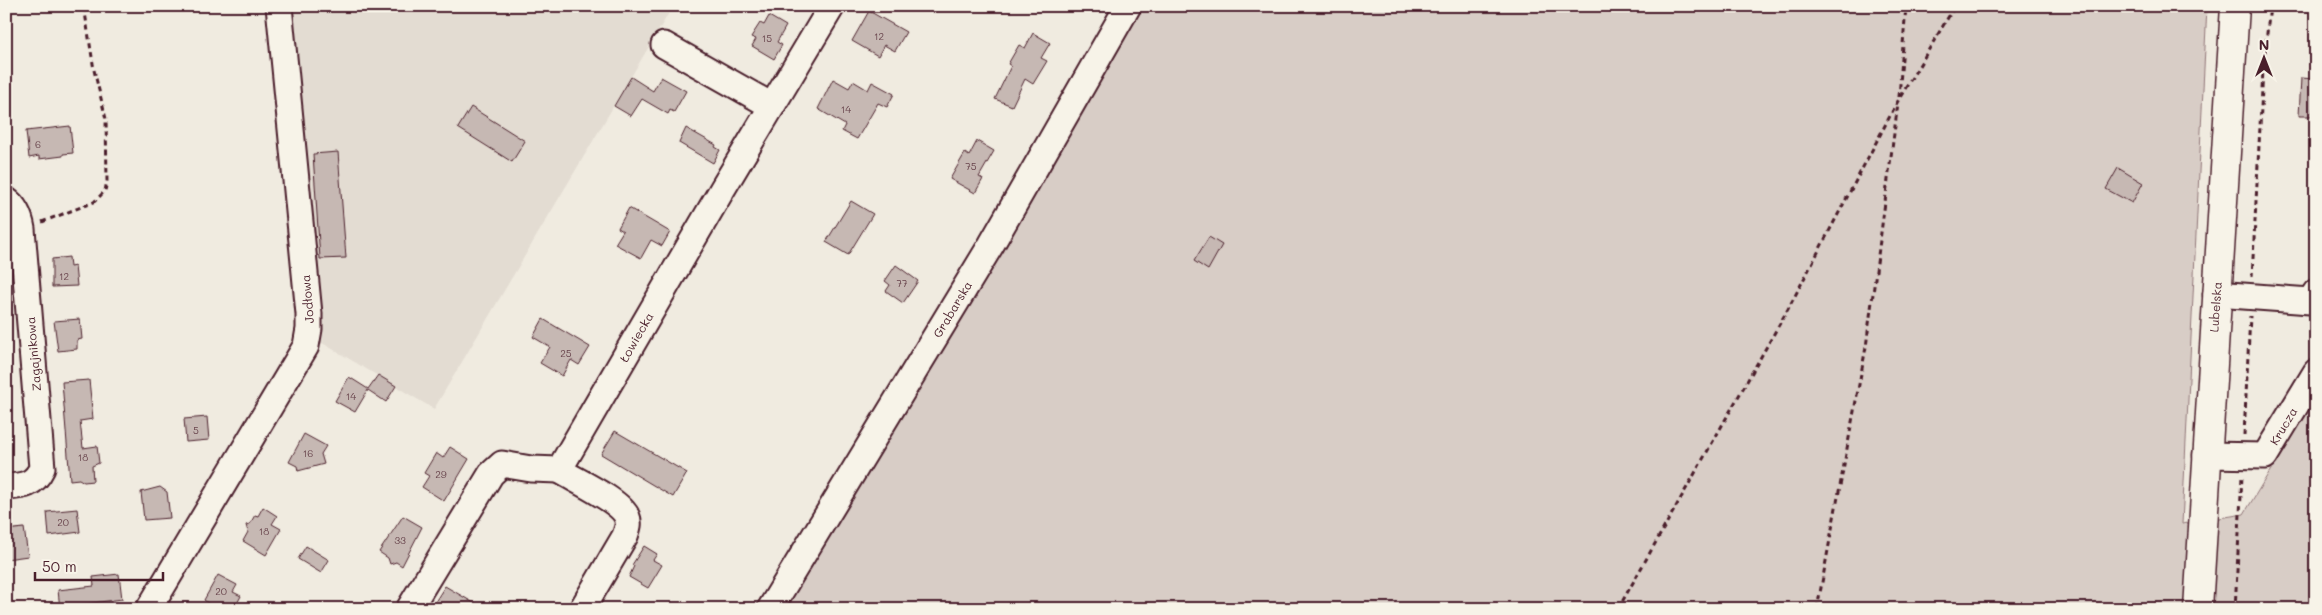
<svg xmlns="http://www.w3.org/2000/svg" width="2322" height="615" font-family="Mali,sans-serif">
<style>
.built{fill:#e3dcd2}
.green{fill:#d8cdc6;stroke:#917678}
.building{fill:#c6b8b3;stroke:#4a1f2b}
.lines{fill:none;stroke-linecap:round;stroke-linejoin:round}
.minor-casing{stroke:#4a1f2b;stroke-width:29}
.major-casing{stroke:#4a1f2b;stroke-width:31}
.path{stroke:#4a1f2b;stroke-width:3;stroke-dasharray:5 4;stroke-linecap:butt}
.minor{stroke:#f7f3e8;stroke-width:25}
.major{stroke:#f7f3e8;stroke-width:28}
.labels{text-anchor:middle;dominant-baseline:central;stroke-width:4;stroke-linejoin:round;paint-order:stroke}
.number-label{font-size:10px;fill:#69454d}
.street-label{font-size:12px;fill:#4a1f2b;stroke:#f7f3e8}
</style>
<rect width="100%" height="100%" fill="#f0ebe0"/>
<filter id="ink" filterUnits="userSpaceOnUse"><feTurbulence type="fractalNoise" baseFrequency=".02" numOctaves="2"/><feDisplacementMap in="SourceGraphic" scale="10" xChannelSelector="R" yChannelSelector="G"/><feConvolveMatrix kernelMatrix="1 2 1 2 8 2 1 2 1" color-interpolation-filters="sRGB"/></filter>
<g filter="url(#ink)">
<!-- built -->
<path class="built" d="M289,6H673L434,409L319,341Z"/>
<!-- green -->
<path class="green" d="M1133,6H2207L2182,524L2244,514L2316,395V609H775Z"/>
<!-- building -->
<g class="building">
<path d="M869,11L906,32L895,51L884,45L878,56L852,41Z"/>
<path d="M769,16L786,26L777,42L782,45L774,59L752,46L756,39L751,37L760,23L764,25Z"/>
<path d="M1033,33L1050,43L1041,58L1047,61L1033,84L1025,79L1012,106L995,99L1011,66L1008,64L1019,45L1025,48Z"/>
<path d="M631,77L653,91L661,77L686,91L674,112L670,110L668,114L642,99L631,116L614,106Z"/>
<path d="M2301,78L2316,79V108H2313L2312,116H2299Z"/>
<path d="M833,79L849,88L853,81L868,90L872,82L894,94L887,107L878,103L857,139L842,131L845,125L818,109Z"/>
<path d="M471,107L525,141L512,162L458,128Z"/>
<path d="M70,126L73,153L63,154V156L39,159V156L29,158L26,131Z"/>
<path d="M686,128L716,145L715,147L720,150L713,163L679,143Z"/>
<path d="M977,141L994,151L979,177L983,179L975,193L950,179L965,153L969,156Z"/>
<path d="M338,152L346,258L320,259L313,154Z"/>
<path d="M2118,168L2143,183L2132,203L2106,189Z"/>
<path d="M851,201L873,214L848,255L826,242Z"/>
<path d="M629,208L670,232L662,246L651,240L641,258L615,244L623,231L618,228Z"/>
<path d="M1209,237L1222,245L1208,270L1194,261Z"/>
<path d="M69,257L70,267L75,266L77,286L52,287V259Z"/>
<path d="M896,265L918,281L903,303L886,291L890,285L885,281Z"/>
<path d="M80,319L82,339L77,340V349L58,351L54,321Z"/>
<path d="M543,319L590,347L579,365L571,360L562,376L540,363L550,347L533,337Z"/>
<path d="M378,375L396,386L386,402L368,390L355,412L335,401L349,377L368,389Z"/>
<path d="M89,380L93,419L80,421L83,448L97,446L99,463L92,466L93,481L84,482L79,479L70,480L62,382Z"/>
<path d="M207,417L209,440L186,442L184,419Z"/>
<path d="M615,431L687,473L673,497L601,454Z"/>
<path d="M304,434L326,446L321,454L324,464L298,471L297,466L289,462Z"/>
<path d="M450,447L469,459L444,501L422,487L429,476L424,473L436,453L443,458Z"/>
<path d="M160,487L167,492L170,518L144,520L141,492Z"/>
<path d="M263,507L277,516L272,524L281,529L266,555L243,541L248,532L246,525L250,524L255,515L258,516Z"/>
<path d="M77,509L80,532L49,536L47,512Z"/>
<path d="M403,516L422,527L402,566L396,562L390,564L388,558L379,552Z"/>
<path d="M24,528L28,556L6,559V530Z"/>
<path d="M306,546L329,560L321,573L298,559Z"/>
<path d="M644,546L657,554L653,560L662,565L648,588L629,577L634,566L632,565Z"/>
<path d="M119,574L122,599L78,605L79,609H60L58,590L94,586L93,577Z"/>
<path d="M218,575L237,585L233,592L241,596L234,609H215L204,600Z"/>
<path d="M445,586L484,609H446L435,602Z"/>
</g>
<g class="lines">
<!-- minor casing -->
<g class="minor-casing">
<g id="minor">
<path d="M664,45L772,106"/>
<path d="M6,200C16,207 20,217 22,229L42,468C34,485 24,486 6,487"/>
<path d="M2216,294L2310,301L2316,292"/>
<path d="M2206,455L2265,456L2316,372"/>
<path d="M559,470C575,480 621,501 627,517C630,524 627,530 625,536L582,609"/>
<path d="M149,609L306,346L309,329V314L279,6"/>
<path d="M409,609L491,474L502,464L531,469L559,470L723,188L832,6"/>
<path d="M770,609L991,245L1128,6"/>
</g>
</g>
<!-- major casing -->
<g class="major-casing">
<path id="major" d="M2198,609L2235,6"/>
</g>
<!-- path -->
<g class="path">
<path d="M1899,97L1906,6"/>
<path d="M42,222L94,202L105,191L107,181L106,119L94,70L84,6"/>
<path d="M2252,277L2263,70L2270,6"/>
<path d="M2244,435L2250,316"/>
<path d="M1618,609L1788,309L1899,99L1955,6"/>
<path d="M1817,609L1866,347L1898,103"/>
<path d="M2235,609L2242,476"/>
</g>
<!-- minor -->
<use href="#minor" class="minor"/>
<!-- major -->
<use href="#major" class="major"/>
</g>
</g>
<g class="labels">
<!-- number labels -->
<g class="number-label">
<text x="879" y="36">12</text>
<text x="767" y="38">15</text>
<text x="846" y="109">14</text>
<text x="38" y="144">6</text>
<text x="971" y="166">75</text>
<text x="64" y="276">12</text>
<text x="902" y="283">77</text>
<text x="566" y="353">25</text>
<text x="351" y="396">14</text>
<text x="196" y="430">5</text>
<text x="308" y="453">16</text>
<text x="83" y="457">18</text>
<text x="441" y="474">29</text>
<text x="63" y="522">20</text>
<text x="264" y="531">18</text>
<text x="400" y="540">33</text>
<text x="221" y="591">20</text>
</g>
<!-- street labels -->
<g class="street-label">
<text transform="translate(307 299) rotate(-95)">Jodłowa</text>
<text transform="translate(2215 307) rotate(-86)">Lubelska</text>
<text transform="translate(952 309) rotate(-59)">Grabarska</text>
<text transform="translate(636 337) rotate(-60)">Łowiecka</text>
<text transform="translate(33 354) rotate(-95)">Zagajnikowa</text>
<text transform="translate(2283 426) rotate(-59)">Krucza</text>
</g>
</g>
<!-- margin -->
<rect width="2322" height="615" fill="none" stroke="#f7f3e8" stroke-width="25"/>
<rect x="12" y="12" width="2297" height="590" fill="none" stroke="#4a1f2b" stroke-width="2" filter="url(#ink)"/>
<!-- north arrow -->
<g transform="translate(2264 58)" stroke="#f7f3e8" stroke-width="4" paint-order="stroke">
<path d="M0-4L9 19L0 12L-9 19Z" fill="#4a1f2b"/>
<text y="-8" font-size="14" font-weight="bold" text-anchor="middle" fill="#4a1f2b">N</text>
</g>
<!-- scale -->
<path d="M35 572v8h128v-8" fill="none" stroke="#4a1f2b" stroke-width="2.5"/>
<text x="42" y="572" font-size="15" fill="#4a1f2b" stroke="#f7f3e8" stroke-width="4" paint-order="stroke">50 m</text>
</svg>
